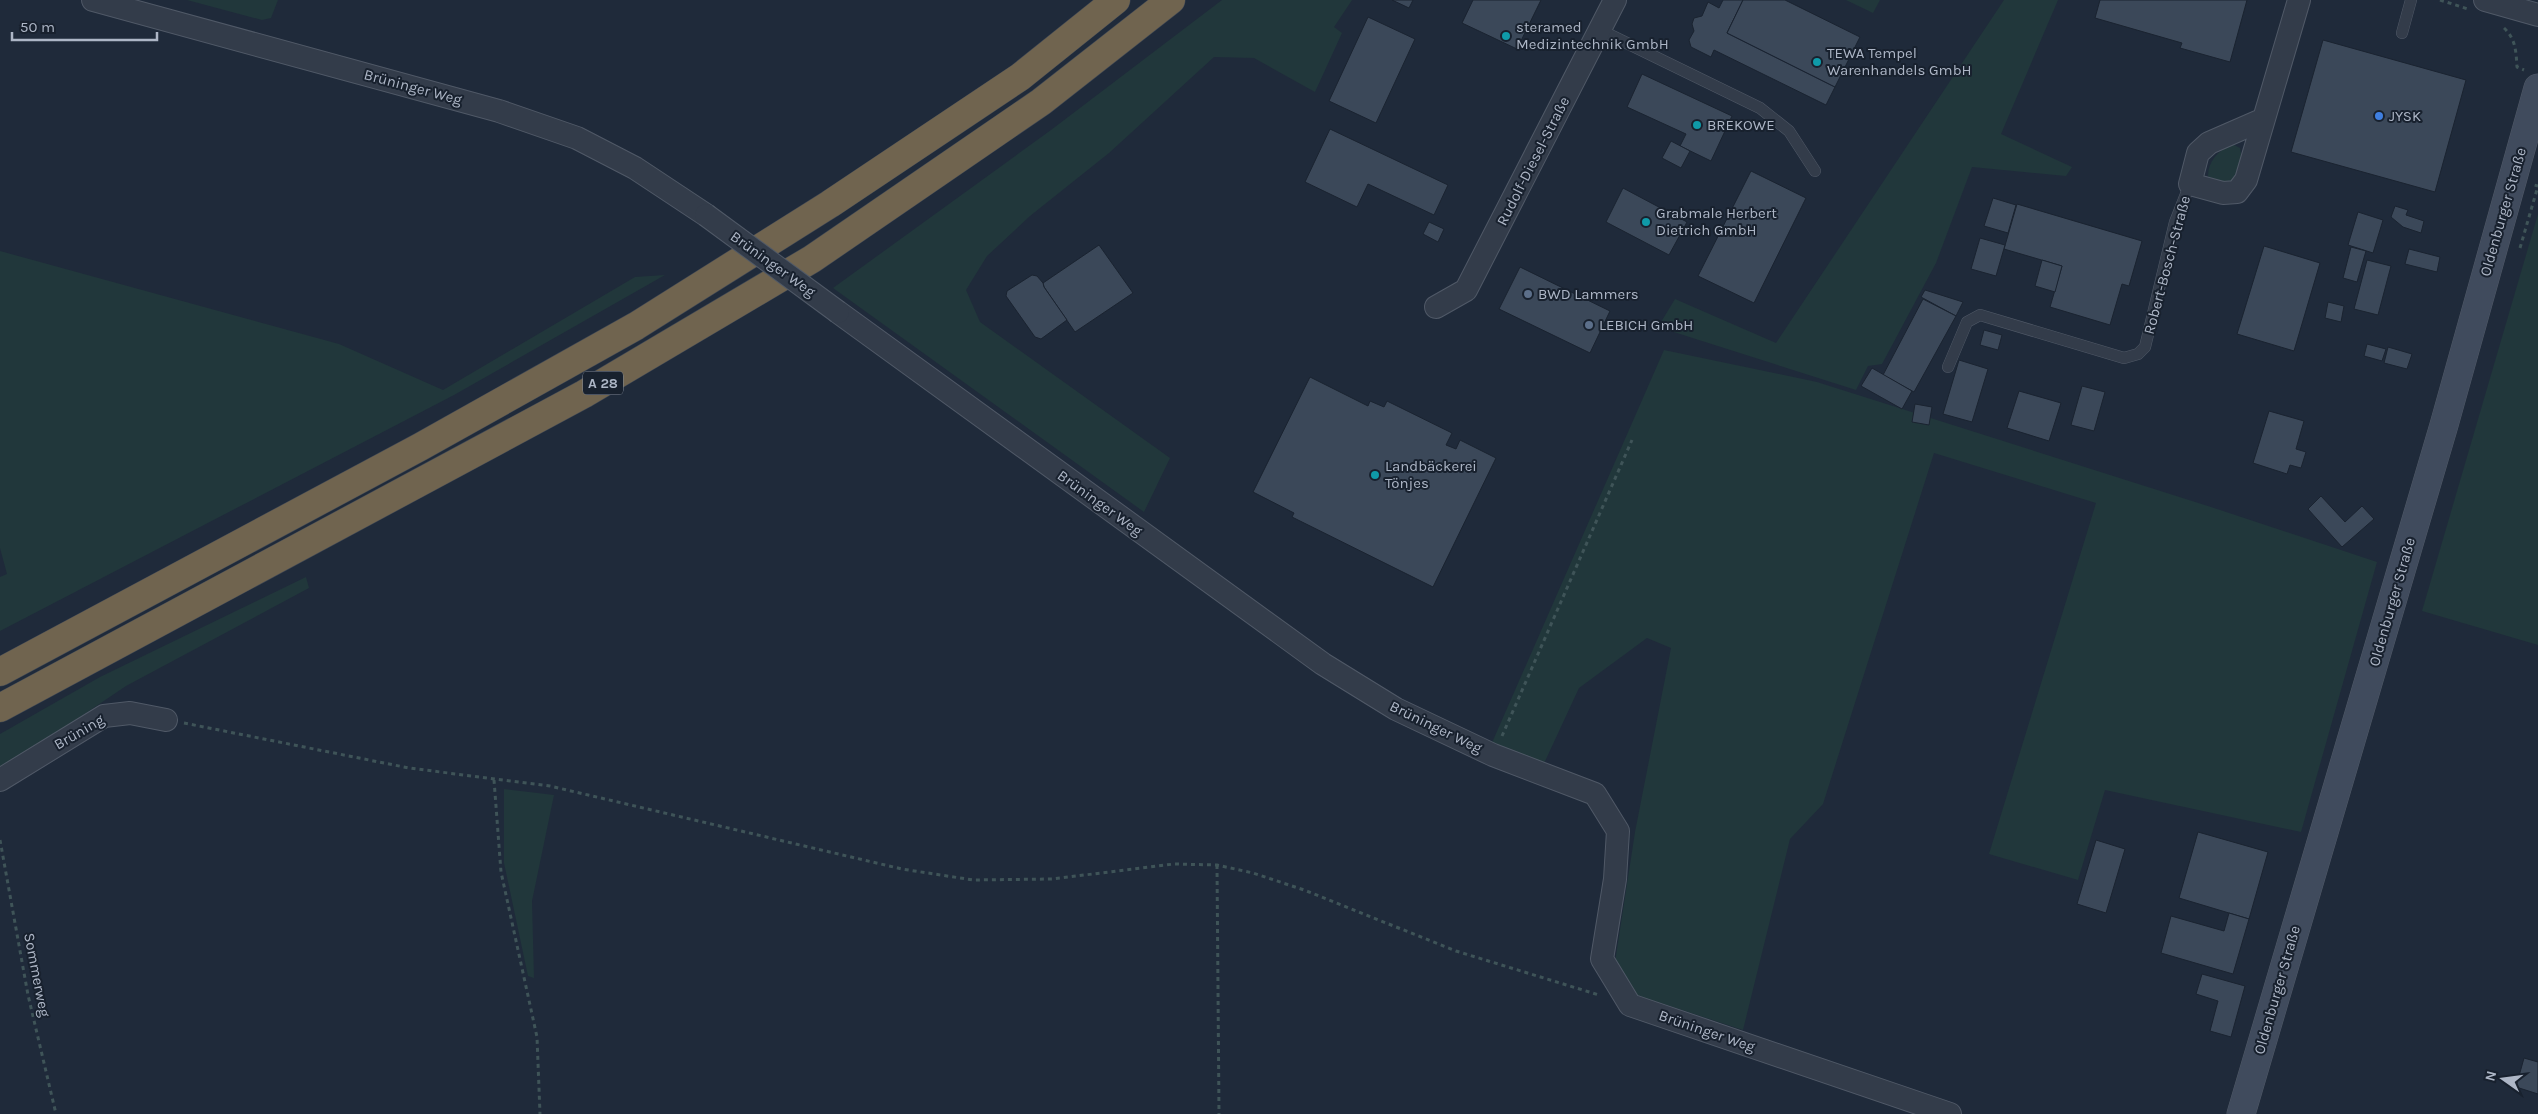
<svg xmlns="http://www.w3.org/2000/svg" width="2538" height="1114" font-family="Karla,sans-serif">
<style>
.green{fill:#21373b}
.building{fill:#3b4859;stroke:#1a2330}
.lines{fill:none;stroke-linecap:round;stroke-linejoin:round}
.lane-casing{stroke:#505967;stroke-width:12}
.street-casing{stroke:#505967;stroke-width:24}
.secondary-casing{stroke:#505967;stroke-width:29}
.highway-casing{stroke:#3d4654;stroke-width:29}
.path{stroke:#3f5458;stroke-width:3;stroke-dasharray:4 4;stroke-linecap:butt}
.lane{stroke:#333c4a;stroke-width:11}
.street{stroke:#333c4a;stroke-width:22}
.secondary{stroke:#404b5d;stroke-width:28}
.highway{stroke:#70644f;stroke-width:28}
.street-bridge-casing{stroke:#505967;stroke-width:24;stroke-linecap:butt}
.street-bridge{stroke:#333c4a;stroke-width:22}
.culture-dot{fill:#0f9aa8;stroke:#18212e;stroke-width:2}
.shop-dot{fill:#3f7fe0;stroke:#18212e;stroke-width:2}
.service-dot{fill:#5c6f8a;stroke:#18212e;stroke-width:2}
.labels{text-anchor:middle;dominant-baseline:central;stroke-width:4;stroke-linejoin:round;paint-order:stroke}
.shield{fill:#18212e;stroke:#808998;stroke-width:1}
.shield-label{font-size:14px;font-weight:bold;fill:#adb6c6}
.poi-label{font-size:15px;fill:#adb6c6;stroke:#18212e;text-anchor:start}
.street-label{font-size:15px;fill:#adb6c6;stroke:#18212e}
</style>
<rect width="100%" height="100%" fill="#1f2a3a"/>
<!-- green -->
<g class="green">
<path d="M187,0H278L271,18L262,20Z"/>
<path d="M1222,0H1352L1334,27L1342,33L1315,92L1254,58L1214,57L1109,153L1030,216L987,256L966,290L980,322L1170,458L1144,512L833,288L1051,130Z"/>
<path d="M1846,0H1880L1873,13Z"/>
<path d="M2004,0H2058L2001,134L2072,167L2066,176L1972,167L1936,263L1882,364L1868,366L1856,390L1658,327L1675,299L1776,343Z"/>
<path d="M2232,144L2240,148L2242,158L2232,182H2213L2208,176C2208,161 2218,151 2232,144Z"/>
<path d="M2538,214V645L2422,611Z"/>
<path d="M0,251L339,344L443,390L635,277L665,275L454,395L0,631V577L7,574L0,548Z"/>
<path d="M1664,350L1817,382L2211,507L2377,562L2301,832L2105,790L2078,880L1989,854L2096,503L1934,453L1823,804L1790,839L1743,1030L1636,995L1615,962L1635,832L1671,648L1647,638L1579,688L1541,770L1491,745Z"/>
<path d="M306,577L309,588L126,686L0,771V734L100,677Z"/>
<path d="M504,789L554,795L532,901L534,978L528,976L504,863Z"/>
</g>
<!-- building -->
<g class="building">
<path d="M1392,0H1413L1409,8Z"/>
<path d="M1473,0H1541L1517,49L1462,23Z"/>
<path d="M1723,0H1743L1727,33L1835,87L1826,105L1714,50L1711,57L1691,47L1689,40L1694,31L1692,24L1694,18L1702,16L1708,2L1719,8Z"/>
<path d="M1743,0H1785L1860,37L1835,87L1727,33Z"/>
<path d="M2100,0H2247L2230,62L2180,48L2182,43L2095,18Z"/>
<path d="M1368,17L1415,39L1376,123L1329,101Z"/>
<path d="M2323,40L2466,80L2435,192L2291,152Z"/>
<path d="M1642,74L1732,116L1711,161L1680,146L1686,134L1627,107Z"/>
<path d="M1330,129L1448,185L1434,215L1368,184L1357,207L1305,182Z"/>
<path d="M1671,141L1690,151L1681,168L1662,158Z"/>
<path d="M1751,171L1806,198L1754,303L1698,276Z"/>
<path d="M1623,188L1687,222L1669,255L1606,222Z"/>
<path d="M1993,198L2016,205L2008,233L1984,226Z"/>
<path d="M2017,204L2142,241L2129,286L2122,284L2110,325L2050,307L2062,266L2004,249Z"/>
<path d="M2395,206L2408,210L2406,215L2424,221L2421,233L2403,227L2391,217Z"/>
<path d="M2358,212L2383,220L2373,253L2348,245Z"/>
<path d="M1429,222L1444,229L1438,242L1423,234Z"/>
<path d="M1980,238L2005,245L1996,276L1971,269Z"/>
<path d="M1099,245L1133,293L1075,332L1044,287L1043,283Z"/>
<path d="M2264,246L2320,263L2294,351L2237,334Z"/>
<path d="M2351,247L2366,251L2357,282L2343,278Z"/>
<path d="M2409,249L2440,257L2437,272L2405,264Z"/>
<path d="M2042,260L2062,266L2055,292L2035,286Z"/>
<path d="M2367,260L2391,266L2378,315L2354,309Z"/>
<path d="M1520,267L1610,311L1590,353L1499,309Z"/>
<path d="M1032,275L1037,276L1043,283L1044,287L1067,320L1041,339L1035,337L1006,296L1007,291Z"/>
<path d="M1925,290L1963,302L1956,316L1921,297Z"/>
<path d="M1923,299L1956,316L1914,392L1883,375Z"/>
<path d="M2328,302L2344,306L2341,322L2325,318Z"/>
<path d="M1984,330L2002,335L1998,350L1980,345Z"/>
<path d="M2367,344L2386,349L2382,361L2364,356Z"/>
<path d="M2388,347L2412,354L2407,369L2384,363Z"/>
<path d="M1959,360L1988,369L1972,422L1943,414Z"/>
<path d="M1872,368L1912,391L1902,409L1861,386Z"/>
<path d="M1310,377L1368,406L1370,401L1384,407L1387,401L1452,433L1446,445L1456,449L1460,440L1496,458L1433,587L1292,517L1294,513L1253,492Z"/>
<path d="M2082,386L2105,392L2094,431L2071,425Z"/>
<path d="M2019,391L2061,403L2049,441L2007,428Z"/>
<path d="M1915,404L1932,407L1929,425L1912,422Z"/>
<path d="M2269,411L2304,421L2296,449L2306,452L2301,468L2290,465L2287,474L2253,463Z"/>
<path d="M2321,496L2345,522L2362,506L2374,519L2342,547L2308,509Z"/>
<path d="M2198,832L2268,852L2249,919L2179,898Z"/>
<path d="M2096,840L2125,849L2106,913L2077,904Z"/>
<path d="M2229,913L2249,919L2233,974L2161,953L2171,916L2224,931Z"/>
<path d="M2202,974L2245,986L2231,1037L2210,1031L2218,1001L2196,994Z"/>
<path d="M2524,1058L2538,1062V1094L2516,1087Z"/>
</g>
<g class="lines">
<!-- lane casing -->
<g class="lane-casing">
<g id="lane">
<path d="M1600,30L1760,108L1789,131L1815,171"/>
<path d="M2402,33L2411,0"/>
<path d="M1948,367L1967,322L1980,315L2124,358L2138,354L2145,347L2175,222L2190,184"/>
</g>
</g>
<!-- street casing -->
<g class="street-casing">
<g id="street">
<path d="M93,0L499,111L577,138L635,168L706,215"/>
<path d="M2485,0L2538,15"/>
<path d="M2264,119L2209,143L2198,153L2190,184L2223,193L2237,192L2246,180L2299,0"/>
<path d="M1436,307L1466,290L1615,0"/>
<path d="M838,312L1323,664L1396,709L1493,755L1595,794L1618,831L1615,879L1602,959L1630,1005L1950,1114"/>
<path d="M0,780L104,716L130,713L166,720"/>
</g>
</g>
<!-- secondary casing -->
<g class="secondary-casing">
<path id="secondary" d="M2241,1114L2444,425L2538,88"/>
</g>
<!-- highway casing -->
<g class="highway-casing">
<g id="highway">
<path d="M0,672L420,447L636,326L830,204L1020,77L1116,0"/>
<path d="M0,708L584,394L812,259L1041,102L1171,0"/>
</g>
</g>
<!-- path -->
<g class="path">
<path d="M2440,0L2468,9"/>
<path d="M2504,28C2516,39 2516,52 2517,67L2524,70"/>
<path d="M2520,248L2538,186L2534,185"/>
<path d="M184,723L409,768L550,786L902,869L973,880L1052,879L1174,864L1217,865L1253,873L1304,890L1456,951L1599,995"/>
<path d="M1502,736L1632,440"/>
<path d="M494,780L501,872L537,1037L540,1114"/>
<path d="M0,840L28,995L56,1114"/>
<path d="M1217,865L1219,1114"/>
</g>
<!-- lane -->
<use href="#lane" class="lane"/>
<!-- street -->
<use href="#street" class="street"/>
<!-- secondary -->
<use href="#secondary" class="secondary"/>
<!-- highway -->
<use href="#highway" class="highway"/>
<!-- street-bridge casing -->
<g class="street-bridge-casing">
<path id="street-bridge" d="M706,215L838,312"/>
</g>
<!-- street-bridge -->
<use href="#street-bridge" class="street-bridge"/>
</g>
<!-- markers -->
<g class="culture-dot">
<circle cx="1506" cy="36" r="5"/>
<circle cx="1817" cy="62" r="5"/>
<circle cx="1697" cy="125" r="5"/>
<circle cx="1646" cy="222" r="5"/>
<circle cx="1375" cy="475" r="5"/>
</g>
<circle class="shop-dot" cx="2379" cy="116" r="5"/>
<g class="service-dot">
<circle cx="1528" cy="294" r="5"/>
<circle cx="1589" cy="325" r="5"/>
</g>
<g class="labels">
<!-- shield labels -->
<rect class="shield" x="583" y="371.5" width="40" height="23" rx="4"/>
<g class="shield-label">
<text x="603" y="383">A 28</text>
</g>
<!-- poi labels -->
<g class="poi-label">
<text x="1516" y="27">steramed<tspan x="1516" dy="17">Medizintechnik GmbH</tspan></text>
<text x="1827" y="53">TEWA Tempel<tspan x="1827" dy="17">Warenhandels GmbH</tspan></text>
<text x="2389" y="116">JYSK</text>
<text x="1707" y="125">BREKOWE</text>
<text x="1656" y="213">Grabmale Herbert<tspan x="1656" dy="17">Dietrich GmbH</tspan></text>
<text x="1538" y="294">BWD Lammers</text>
<text x="1599" y="325">LEBICH GmbH</text>
<text x="1385" y="466">Landbäckerei<tspan x="1385" dy="17">Tönjes</tspan></text>
</g>
<!-- street labels -->
<g class="street-label">
<text transform="translate(413 87) rotate(15)">Brüninger Weg</text>
<text transform="translate(1533 161) rotate(-63)">Rudolf-Diesel-Straße</text>
<text transform="translate(2503 212) rotate(-74)">Oldenburger Straße</text>
<text transform="translate(773 264) rotate(36)">Brüninger Weg</text>
<text transform="translate(2167 265) rotate(-75)">Robert-Bosch-Straße</text>
<text transform="translate(1100 503) rotate(36)">Brüninger Weg</text>
<text transform="translate(2392 602) rotate(-74)">Oldenburger Straße</text>
<text transform="translate(1436 727) rotate(26)">Brüninger Weg</text>
<text transform="translate(79 732) rotate(-30)">Brüning</text>
<text transform="translate(37 975) rotate(79)">Sommerweg</text>
<text transform="translate(2277 990) rotate(-74)">Oldenburger Straße</text>
<text transform="translate(1707 1031) rotate(19)">Brüninger Weg</text>
</g>
</g>
<!-- north arrow -->
<g transform="translate(2503 1079) rotate(284)" stroke="#18212e" stroke-width="4" paint-order="stroke">
<path d="M0-4L9 19L0 12L-9 19Z" fill="#adb6c6"/>
<text y="-8" font-size="14" font-weight="bold" text-anchor="middle" fill="#adb6c6">N</text>
</g>
<!-- scale -->
<path d="M12 32v8h145v-8" fill="none" stroke="#adb6c6" stroke-width="2.5"/>
<text x="20" y="32" font-size="15" fill="#adb6c6" stroke="#18212e" stroke-width="4" paint-order="stroke">50 m</text>
</svg>
